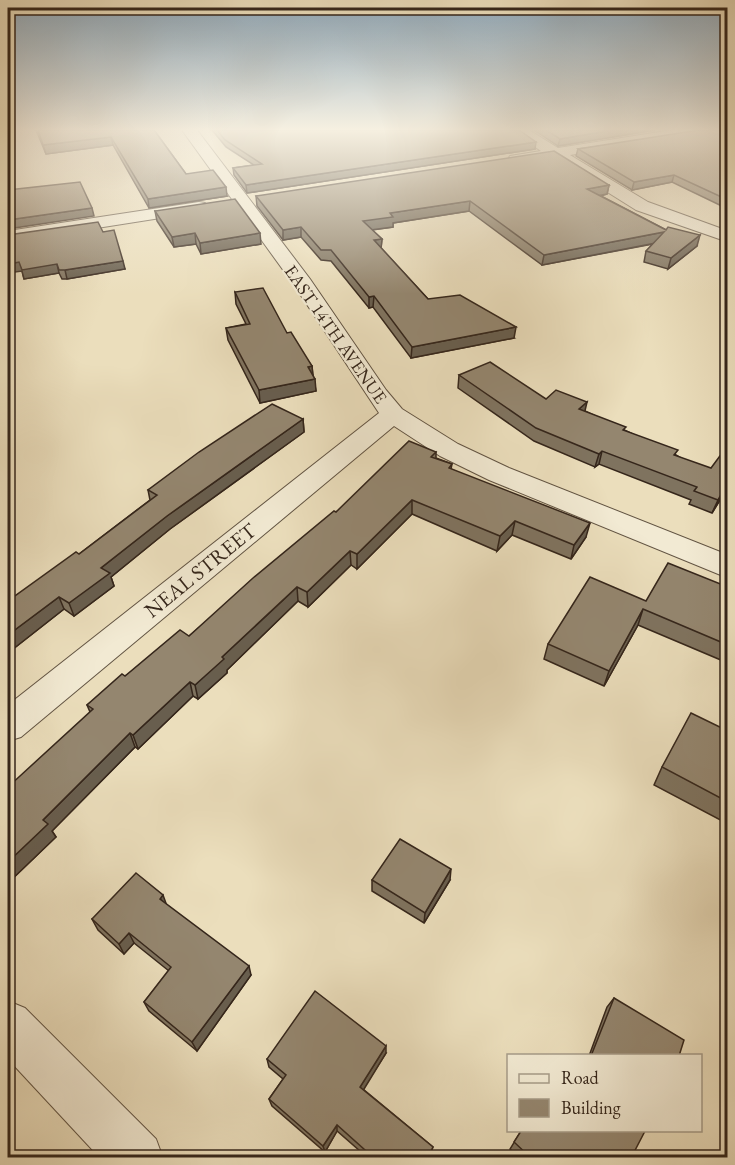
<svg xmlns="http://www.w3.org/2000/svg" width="735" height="1165" font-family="'EB Garamond',serif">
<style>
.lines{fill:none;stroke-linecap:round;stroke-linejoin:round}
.minor-casing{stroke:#625443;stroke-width:2}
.minor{fill:#f2ead3;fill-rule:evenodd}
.wall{fill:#7f735f;stroke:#35261b;stroke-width:1.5}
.shaded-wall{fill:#685e4e;stroke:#35261b;stroke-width:1.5}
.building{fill:#94866f;stroke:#35261b;stroke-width:1.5}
.labels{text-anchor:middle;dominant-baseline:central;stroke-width:4.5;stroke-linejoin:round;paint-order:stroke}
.far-street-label{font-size:18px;fill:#35261b;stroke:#f2ead3}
.street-label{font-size:21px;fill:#35261b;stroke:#f2ead3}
</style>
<rect width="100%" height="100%" fill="#ebdebc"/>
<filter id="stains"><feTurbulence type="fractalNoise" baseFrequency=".00333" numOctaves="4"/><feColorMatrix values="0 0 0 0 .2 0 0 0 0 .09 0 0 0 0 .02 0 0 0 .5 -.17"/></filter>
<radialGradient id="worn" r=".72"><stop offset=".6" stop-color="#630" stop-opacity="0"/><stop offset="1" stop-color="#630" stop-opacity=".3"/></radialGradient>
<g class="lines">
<!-- minor casing -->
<g class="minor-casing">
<g id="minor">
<path d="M182,130H197L310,279L386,390L402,409L458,444L509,468L728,555V578L489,480L440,456L394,426L21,737L8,741V705L379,413L294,285Z"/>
<path d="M511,130H529L558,148L672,130H711L704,134L570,155L648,202L728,231V242L636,210L553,158L510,162L508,159L510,156L541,151Z"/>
<path d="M199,202L205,203L208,207L205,211L8,242V231Z"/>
<path d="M8,1001L25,1008L156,1139L163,1158H100L8,1059Z"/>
</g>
</g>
<!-- minor -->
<use href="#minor" class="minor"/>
</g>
<!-- wall -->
<g class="wall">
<path d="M36,130H154L186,174L227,196L149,208L113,145L46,154Z"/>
<path d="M212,130H519L535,149L247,193L234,175L233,168L254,165L226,147Z"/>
<path d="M534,130H655L558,146Z"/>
<path d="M728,130V209L672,182L632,190L576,156L578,149Z"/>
<path d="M609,185L607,194L601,196L697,246L668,269L644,262L646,251L653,244L542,265L469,211L393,223V227L372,230L382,239L381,248L428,299L514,338L411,358L373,307L369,308L331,261L321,260L301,237L283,240L257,206L256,196Z"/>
<path d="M155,211L261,244L201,254L196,244L174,247L157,221Z"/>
<path d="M103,232L125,269L67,279H62L59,273L24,279L22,271Z"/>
<path d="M235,292L287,333L312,366L313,375L316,391L260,403L228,340L226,328L246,324L236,304Z"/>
<path d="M459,375L546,399L585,411L676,455L728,487L712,513L689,504L691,500L599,464L595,467L534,441L458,388Z"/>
<path d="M303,419L304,432L170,529L111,577L114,586L74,616L64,609L8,653V601L79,554L150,500L148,490Z"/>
<path d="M436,452V458L452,464L451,469L586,537L571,559L512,535L497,551L412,514L357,569L351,565L308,607L298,601L227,670V673L198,699L193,696L138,749L135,747L52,831L56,837L8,883L90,712L87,705L125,676L189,636L336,512Z"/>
<path d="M728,599V663L638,625L604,686L544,659L548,644L646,601Z"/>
<path d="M728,731V824L654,785L662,767Z"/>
<path d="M372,880H450L424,923L372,891Z"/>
<path d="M166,904L251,975L197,1051L149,1011L144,1002L169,971L134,943L124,954L98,930L92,919Z"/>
<path d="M614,998L679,1056H589L607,1007Z"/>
<path d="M386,1053L363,1089L433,1147L429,1158H368L337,1131L325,1152L272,1106L269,1099L283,1079L269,1067L267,1059Z"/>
<path d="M521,1131L631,1158H520L510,1149Z"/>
</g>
<!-- shaded-wall -->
<g class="shaded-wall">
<path d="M613,130H655L558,146L560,139Z"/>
<path d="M111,137L113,145L46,154L43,145Z"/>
<path d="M536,142L535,149L247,193L246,185Z"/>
<path d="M674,175L672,182L632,190L634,182Z"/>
<path d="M609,185L607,194L586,198L587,189Z"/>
<path d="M226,187L227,196L149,208L148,199Z"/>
<path d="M470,201L469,211L393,223V227L363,231V221L390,213Z"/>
<path d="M92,208L94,216L8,229V231V220Z"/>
<path d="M301,227V237L283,240V230Z"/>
<path d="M664,232L661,242L542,265L544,255Z"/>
<path d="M195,233L196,244L174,247L172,237Z"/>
<path d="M260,233L261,244L201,254L200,243Z"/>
<path d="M700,235L697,246L668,269L671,258Z"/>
<path d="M382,239L381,249L374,240Z"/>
<path d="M123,261L125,269L67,279L65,270Z"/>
<path d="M19,262L57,264L59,273L24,279L22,271L8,273V264Z"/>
<path d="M374,296L373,307L369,308V297Z"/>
<path d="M516,327L514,338L411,358L412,347Z"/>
<path d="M312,366L313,378L308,367Z"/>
<path d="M315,379L316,391L260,403L259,390Z"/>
<path d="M587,402L584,415L579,409Z"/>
<path d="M303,419L304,432L170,529L111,577L114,586L74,616L69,603L101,568L167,516Z"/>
<path d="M602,451L599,464L595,467L599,454Z"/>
<path d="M728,483V487L712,513L718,500Z"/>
<path d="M412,500V514L357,569V554Z"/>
<path d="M515,521L512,535L497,551L500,536Z"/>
<path d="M590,523L586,537L571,559L574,545Z"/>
<path d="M350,551L351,565L308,607L307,592Z"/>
<path d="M297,587L298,601L227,670V673L198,699L195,685L222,657Z"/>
<path d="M59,597L64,609L8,653V635Z"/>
<path d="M643,609L638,625L604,686L609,671Z"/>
<path d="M190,682L193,696L138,749L133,735Z"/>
<path d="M130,733L135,747L52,831L56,837L8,883V862L43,820Z"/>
<path d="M451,869L450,880L424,923L425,913Z"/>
<path d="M163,895L167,906L160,899Z"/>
<path d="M129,933L134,943L124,954L119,944Z"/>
<path d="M249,966L251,975L197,1051L192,1042Z"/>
<path d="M386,1046V1053L361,1094L360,1087Z"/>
<path d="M337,1125V1131L325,1152L323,1146Z"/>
</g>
<!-- building -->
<g class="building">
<path d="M38,130H154L186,174L213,170L226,187L148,199L111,137L43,145Z"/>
<path d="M217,130H519L536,142L246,185L233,168L262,164L225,140Z"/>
<path d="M546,130H613L560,139Z"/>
<path d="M699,130H728V200L674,175L634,182L578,149Z"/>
<path d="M554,151L609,185L587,189L666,230L668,227L700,235L671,258L646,251L664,232L544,255L470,201L390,213L393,217L363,221L382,239L374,240L428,299L460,295L516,327L412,347L374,296L369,297L331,250H321L301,227L283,230L256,196Z"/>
<path d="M80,182L92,208L8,220V190Z"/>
<path d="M235,199L260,233L200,243L195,233L172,237L155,211Z"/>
<path d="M98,222L103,232L114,230L123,261L65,270H59L57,264L22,270L19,262L8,264V235Z"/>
<path d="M263,288L287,333L291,332L312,366L308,367L315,379L259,390L226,328L250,324L235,292Z"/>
<path d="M490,362L546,399L556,390L587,402L579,409L626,427L623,430L678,450L674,455L711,468L728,445V483L718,500L694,491L697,487L602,451L599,454L536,428L459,375Z"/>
<path d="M272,404L303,419L167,516L101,568L110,573L69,603L59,597L8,635V601L76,552L79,554L157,495L148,490L199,452Z"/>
<path d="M409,441L436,452L431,457L452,464L449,468L590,523L574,545L515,521L500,536L412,500L357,554L350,551L307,592L297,587L222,657L224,659L195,685L190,682L133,735L130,733L43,820L48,824L8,862V787L93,709L87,705L122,674L125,676L180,630L189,636L253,578L334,511L336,512Z"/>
<path d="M668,563L728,587V597L727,598L728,599V645L643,609L609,671L548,644L590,577L646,601Z"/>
<path d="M691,713L728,731V802L662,767Z"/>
<path d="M400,839L451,869L425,913L372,880Z"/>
<path d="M136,873L163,895L160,899L249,966L192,1042L144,1002L171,967L129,933L119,944L92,919Z"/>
<path d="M315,991L386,1046L360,1087L433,1147L427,1158H374L337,1125L323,1146L269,1099L286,1075L267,1059Z"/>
<path d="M614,998L684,1040L679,1056H591Z"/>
<path d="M521,1131H645L631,1158H531L514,1142Z"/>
</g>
<!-- sky -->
<linearGradient id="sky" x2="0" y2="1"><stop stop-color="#90acc0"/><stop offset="0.44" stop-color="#f6f0e1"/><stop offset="1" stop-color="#f6f0e1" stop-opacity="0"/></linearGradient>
<rect width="735" height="294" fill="url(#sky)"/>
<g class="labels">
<!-- far-street labels -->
<g class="far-street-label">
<text transform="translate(336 334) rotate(55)">EAST 14TH AVENUE</text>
</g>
<!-- street labels -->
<g class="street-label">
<text transform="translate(200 570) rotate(-39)">NEAL STREET</text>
</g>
</g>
<!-- margin -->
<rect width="735" height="1165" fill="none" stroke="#ebdebc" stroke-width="30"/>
<rect x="9" y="9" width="717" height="1147" fill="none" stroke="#35261b" stroke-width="3"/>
<rect x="15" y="15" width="705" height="1135" fill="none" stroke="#35261b" stroke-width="1.5"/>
<!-- legend -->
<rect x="507" y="1054" width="195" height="78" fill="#f2ead3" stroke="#a69c89" stroke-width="1.5"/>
<rect x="519" y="1074" width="30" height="9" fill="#f2ead3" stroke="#a69c89" stroke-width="1.5"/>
<text x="561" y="1084" font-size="18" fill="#35261b">Road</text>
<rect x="519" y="1099" width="30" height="18" fill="#94866f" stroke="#a69c89" stroke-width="1.5"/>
<text x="561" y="1114" font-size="18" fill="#35261b">Building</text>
<rect width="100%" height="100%" filter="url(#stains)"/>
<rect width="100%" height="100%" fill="url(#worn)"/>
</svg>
